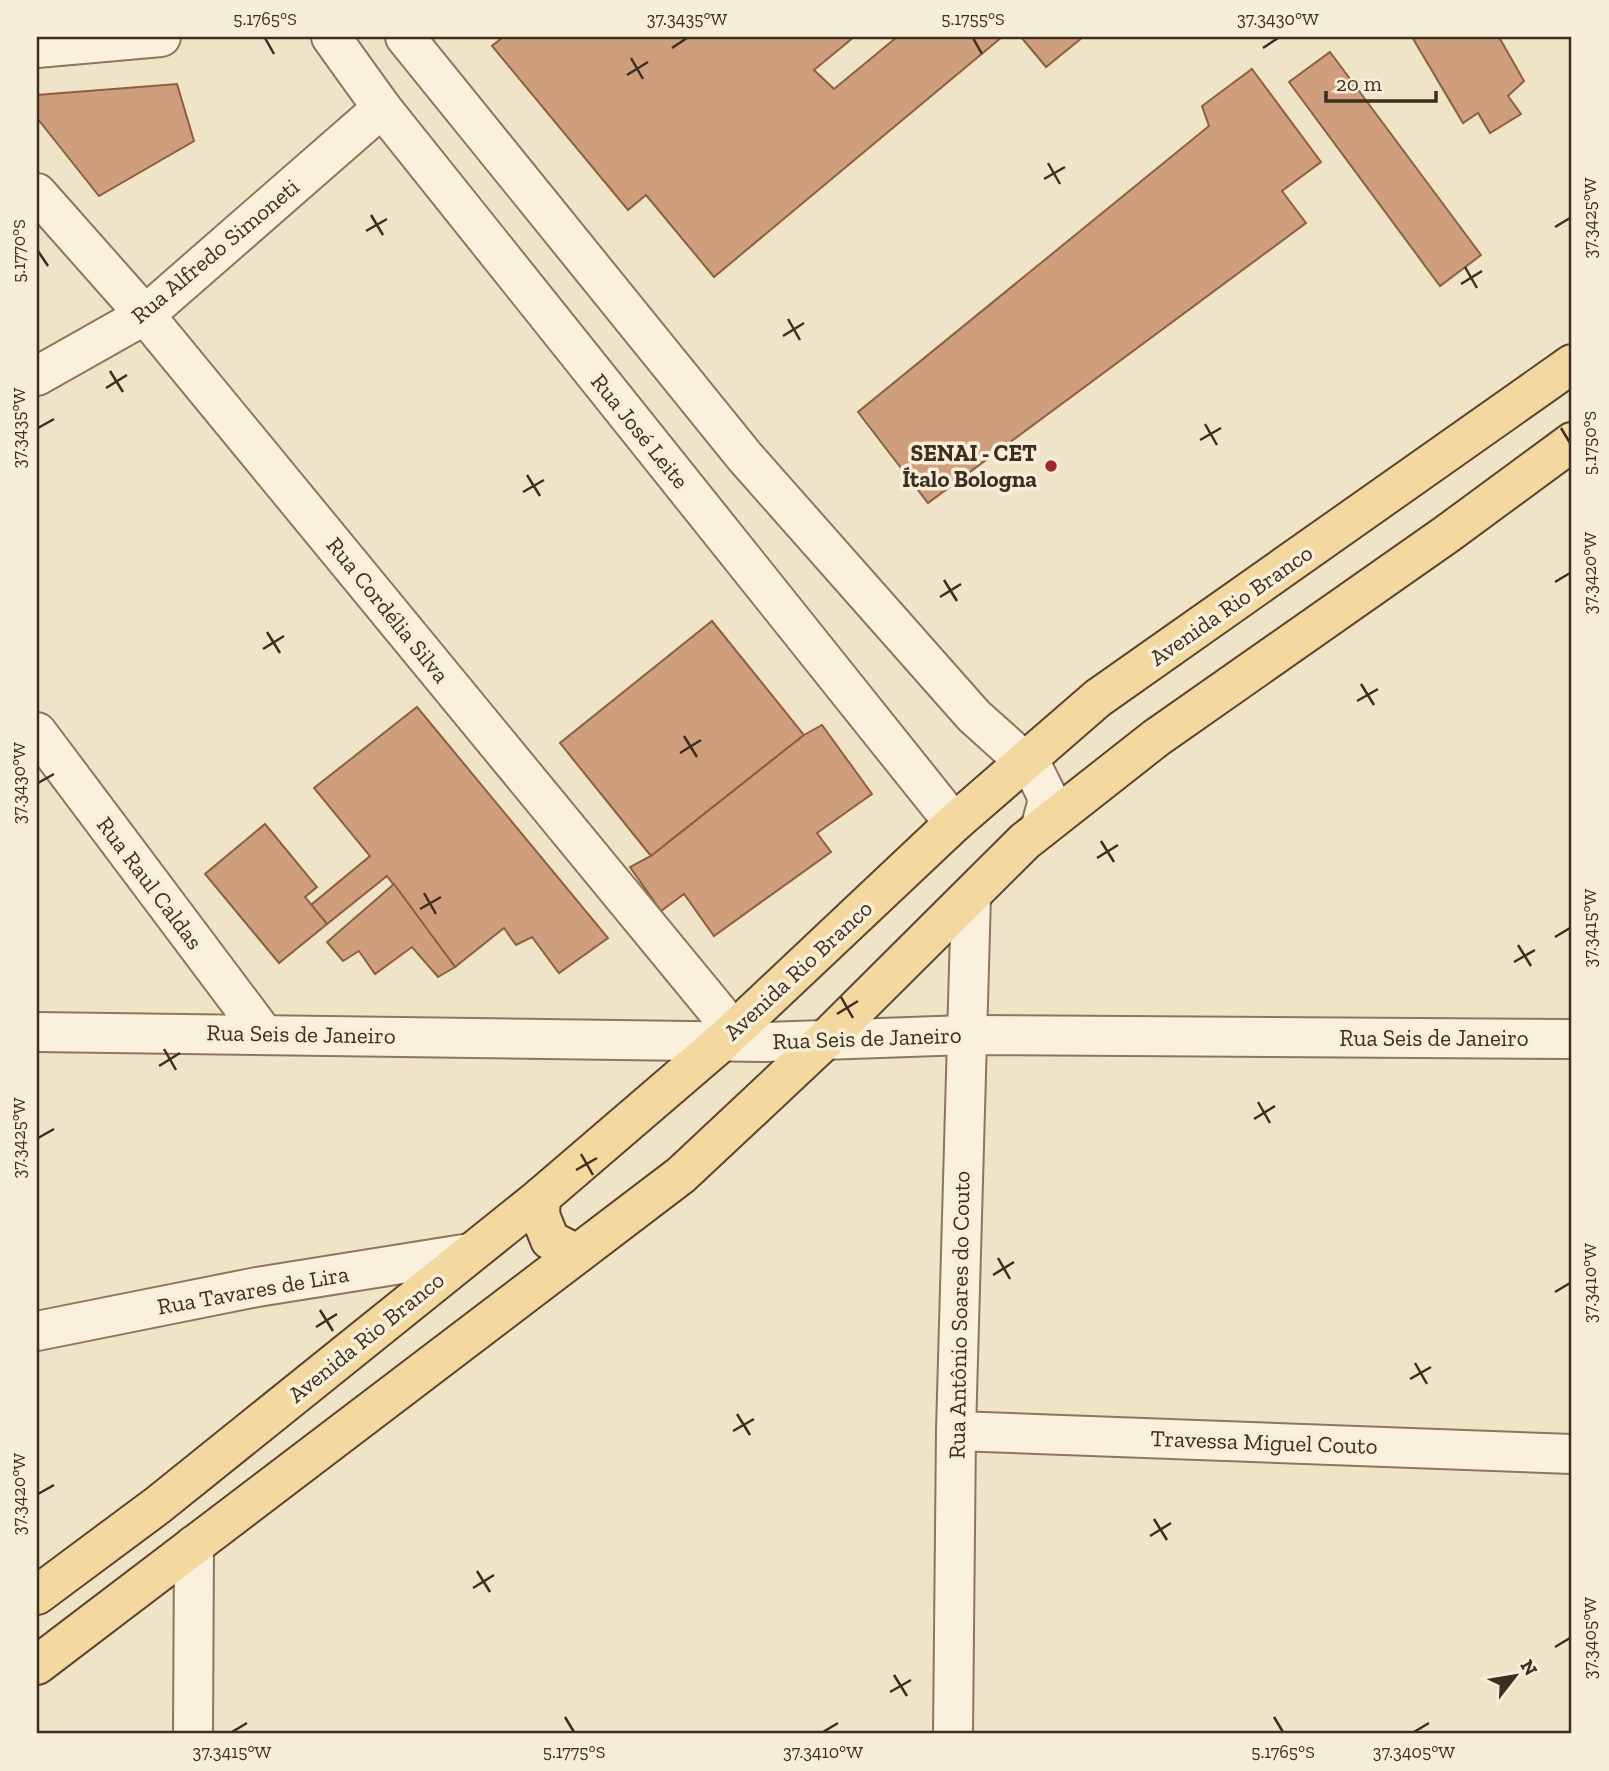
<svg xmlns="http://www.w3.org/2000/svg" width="1609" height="1771" font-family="'Zilla Slab',serif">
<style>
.building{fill:#cf9f7d;stroke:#8d5f41;stroke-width:2}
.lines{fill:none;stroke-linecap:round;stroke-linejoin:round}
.minor-casing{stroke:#8d765c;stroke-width:42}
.major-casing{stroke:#5b4430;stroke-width:42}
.minor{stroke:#faf1dc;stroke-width:38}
.major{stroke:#f3d9a0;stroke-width:38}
.ticks{fill:none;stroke:#3d2e20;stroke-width:2.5}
.poi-dot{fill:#9e2a2b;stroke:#f7eed8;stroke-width:2.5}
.labels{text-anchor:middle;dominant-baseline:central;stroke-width:7;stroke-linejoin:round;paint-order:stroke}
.street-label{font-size:23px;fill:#3d2e20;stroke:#f7eed8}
.poi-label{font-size:23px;font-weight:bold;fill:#3d2e20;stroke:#f7eed8;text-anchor:end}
.neatline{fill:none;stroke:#3d2e20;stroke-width:2.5}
.ticks-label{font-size:18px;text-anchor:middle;fill:#3d2e20}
</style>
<rect width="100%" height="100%" fill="#f0e4c8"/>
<!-- building -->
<g class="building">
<path d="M503,37H854L814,70L834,89L897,37H1002L714,277L646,195L628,210L492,46Z"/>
<path d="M1021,37H1083L1046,67Z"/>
<path d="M1412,37H1499L1524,81L1508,96L1521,114L1490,133L1478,113L1463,123Z"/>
<path d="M1330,52L1481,255L1440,286L1289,82Z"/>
<path d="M1252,69L1321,162L1282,191L1306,223L928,503L858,412L1209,126L1202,106Z"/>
<path d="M177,84L194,141L99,196L37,118V95Z"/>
<path d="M712,621L804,735L651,856L560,743Z"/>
<path d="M417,707L608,938L559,973L532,937L516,945L504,928L455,967L387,876L327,924L311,905L370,856L314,788Z"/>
<path d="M822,725L872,794L817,833L831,852L714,936L684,894L661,911L630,867L651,856L804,735Z"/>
<path d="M265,824L317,887L305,897L327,924L279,963L205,874Z"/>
<path d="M394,884L455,967L438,977L412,947L375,974L359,951L343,961L327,942Z"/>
</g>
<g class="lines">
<!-- minor casing -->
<g class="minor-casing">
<g id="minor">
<path d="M331,37L382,108L954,823"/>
<path d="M405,37L745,457L974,716L1034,770L1046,794L1047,804L1040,829"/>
<path d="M37,48L161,37"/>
<path d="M37,193L145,315L734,1031"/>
<path d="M37,376L145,315L382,108"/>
<path d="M37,732L263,1033"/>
<path d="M37,1032L766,1042L966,1035L1572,1039"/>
<path d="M37,1331L257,1287L470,1253"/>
<path d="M956,1431L1572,1454"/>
<path d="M193,1734L194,1545"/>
<path d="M953,1734L956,1431L971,896"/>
</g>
</g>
<!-- major casing -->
<g class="major-casing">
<g id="major">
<path d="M541,1197L540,1215L550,1240L577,1254"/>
<path d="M37,1595L158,1505L541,1197L725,1039L954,823L1098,698L1572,364"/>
<path d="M37,1665L681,1175L824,1041L1025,841L1156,738L1447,534L1572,442"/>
</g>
</g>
<!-- minor -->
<use href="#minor" class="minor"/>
<!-- major -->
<use href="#major" class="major"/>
</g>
<!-- ticks -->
<path class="ticks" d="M265,38L274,54M973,38L982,54M672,48L687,38M1263,48L1278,38M631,58L643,79M627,75L648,62M1048,163L1060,184M1044,179L1065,167M371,215L383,235M1555,227L1570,218M366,231L387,219M38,251L48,266M1465,267L1477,288M1461,284L1482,271M788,319L800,340M783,336L804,323M110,371L123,392M106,388L127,375M1205,424L1217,445M38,428L54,419M1561,428L1570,443M1200,440L1221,428M527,475L540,496M523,492L544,480M944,580L957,601M1555,582L1570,573M940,597L961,584M267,632L280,653M263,649L284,636M1361,684L1374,705M1357,701L1378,689M684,736L697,757M680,753L701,740M38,783L54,774M1101,841L1114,862M1097,858L1118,845M424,893L436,914M420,909L441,897M1555,937L1570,928M1518,945L1531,966M1514,962L1535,950M841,997L853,1018M837,1014L858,1001M164,1049L176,1070M159,1066L180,1053M1258,1102L1270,1123M1254,1119L1275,1106M38,1138L54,1129M581,1154L593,1175M576,1170L597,1158M998,1258L1010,1279M993,1275L1014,1262M1555,1292L1570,1283M320,1310L333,1331M316,1327L337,1314M1415,1363L1427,1384M1410,1379L1431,1367M737,1414L750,1435M733,1431L754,1419M38,1494L54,1485M1154,1519L1167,1540M1150,1536L1171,1523M477,1571L490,1592M473,1588L494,1575M1555,1647L1570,1638M894,1675L907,1696M890,1692L911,1680M565,1717L574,1732M1274,1717L1283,1732M232,1732L247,1723M823,1732L838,1723M1414,1732L1429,1723"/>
<!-- markers -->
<circle class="poi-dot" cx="1051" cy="466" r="7"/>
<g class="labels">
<!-- street labels -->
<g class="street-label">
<text transform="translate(215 251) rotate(-40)">Rua Alfredo Simoneti</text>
<text transform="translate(640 431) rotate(51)">Rua José Leite</text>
<text transform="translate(1231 605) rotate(-35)">Avenida Rio Branco</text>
<text transform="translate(388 610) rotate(51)">Rua Cordélia Silva</text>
<text transform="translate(150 883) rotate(53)">Rua Raul Caldas</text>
<text transform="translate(798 970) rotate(-43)">Avenida Rio Branco</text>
<text transform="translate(301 1034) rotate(1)">Rua Seis de Janeiro</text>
<text transform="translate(867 1038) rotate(-2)">Rua Seis de Janeiro</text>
<text x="1434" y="1038">Rua Seis de Janeiro</text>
<text transform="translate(253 1290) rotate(-10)">Rua Tavares de Lira</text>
<text transform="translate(959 1315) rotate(-89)">Rua Antônio Soares do Couto</text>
<text transform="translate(366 1337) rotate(-39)">Avenida Rio Branco</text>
<text transform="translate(1264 1442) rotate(2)">Travessa Miguel Couto</text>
</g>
<!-- poi labels -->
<g class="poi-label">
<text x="1037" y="453">SENAI - CET<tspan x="1037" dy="26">Ítalo Bologna</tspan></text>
</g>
</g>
<!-- border -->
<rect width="1609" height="1771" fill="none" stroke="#f7eed8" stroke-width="77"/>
<!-- north arrow -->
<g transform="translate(1515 1676) rotate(59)" stroke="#f7eed8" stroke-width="5" paint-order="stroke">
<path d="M0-5L12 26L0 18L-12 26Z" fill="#3d2e20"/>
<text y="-10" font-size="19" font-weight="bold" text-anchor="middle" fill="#3d2e20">N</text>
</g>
<!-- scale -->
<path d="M1326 91v10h110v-10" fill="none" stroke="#3d2e20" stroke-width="3.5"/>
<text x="1336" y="91" font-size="21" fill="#3d2e20" stroke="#f7eed8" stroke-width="5" paint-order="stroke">20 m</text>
<rect x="38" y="38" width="1532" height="1694" class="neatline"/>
<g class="ticks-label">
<text x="265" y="25">5.1765°S</text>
<text x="687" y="25">37.3435°W</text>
<text x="973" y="25">5.1755°S</text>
<text x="1278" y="25">37.3430°W</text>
<text transform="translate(1590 218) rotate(-90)" y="6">37.3425°W</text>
<text transform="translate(19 251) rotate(-90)" y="6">5.1770°S</text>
<text transform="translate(19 428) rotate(-90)" y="6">37.3435°W</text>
<text transform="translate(1590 443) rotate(-90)" y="6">5.1750°S</text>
<text transform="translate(1590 573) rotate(-90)" y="6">37.3420°W</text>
<text transform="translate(19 783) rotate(-90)" y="6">37.3430°W</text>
<text transform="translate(1590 928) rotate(-90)" y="6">37.3415°W</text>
<text transform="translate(19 1138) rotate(-90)" y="6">37.3425°W</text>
<text transform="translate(1590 1283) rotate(-90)" y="6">37.3410°W</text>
<text transform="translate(19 1494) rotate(-90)" y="6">37.3420°W</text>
<text transform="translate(1590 1638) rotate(-90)" y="6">37.3405°W</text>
<text x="232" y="1758">37.3415°W</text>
<text x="574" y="1758">5.1775°S</text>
<text x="823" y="1758">37.3410°W</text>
<text x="1283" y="1758">5.1765°S</text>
<text x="1414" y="1758">37.3405°W</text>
</g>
</svg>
